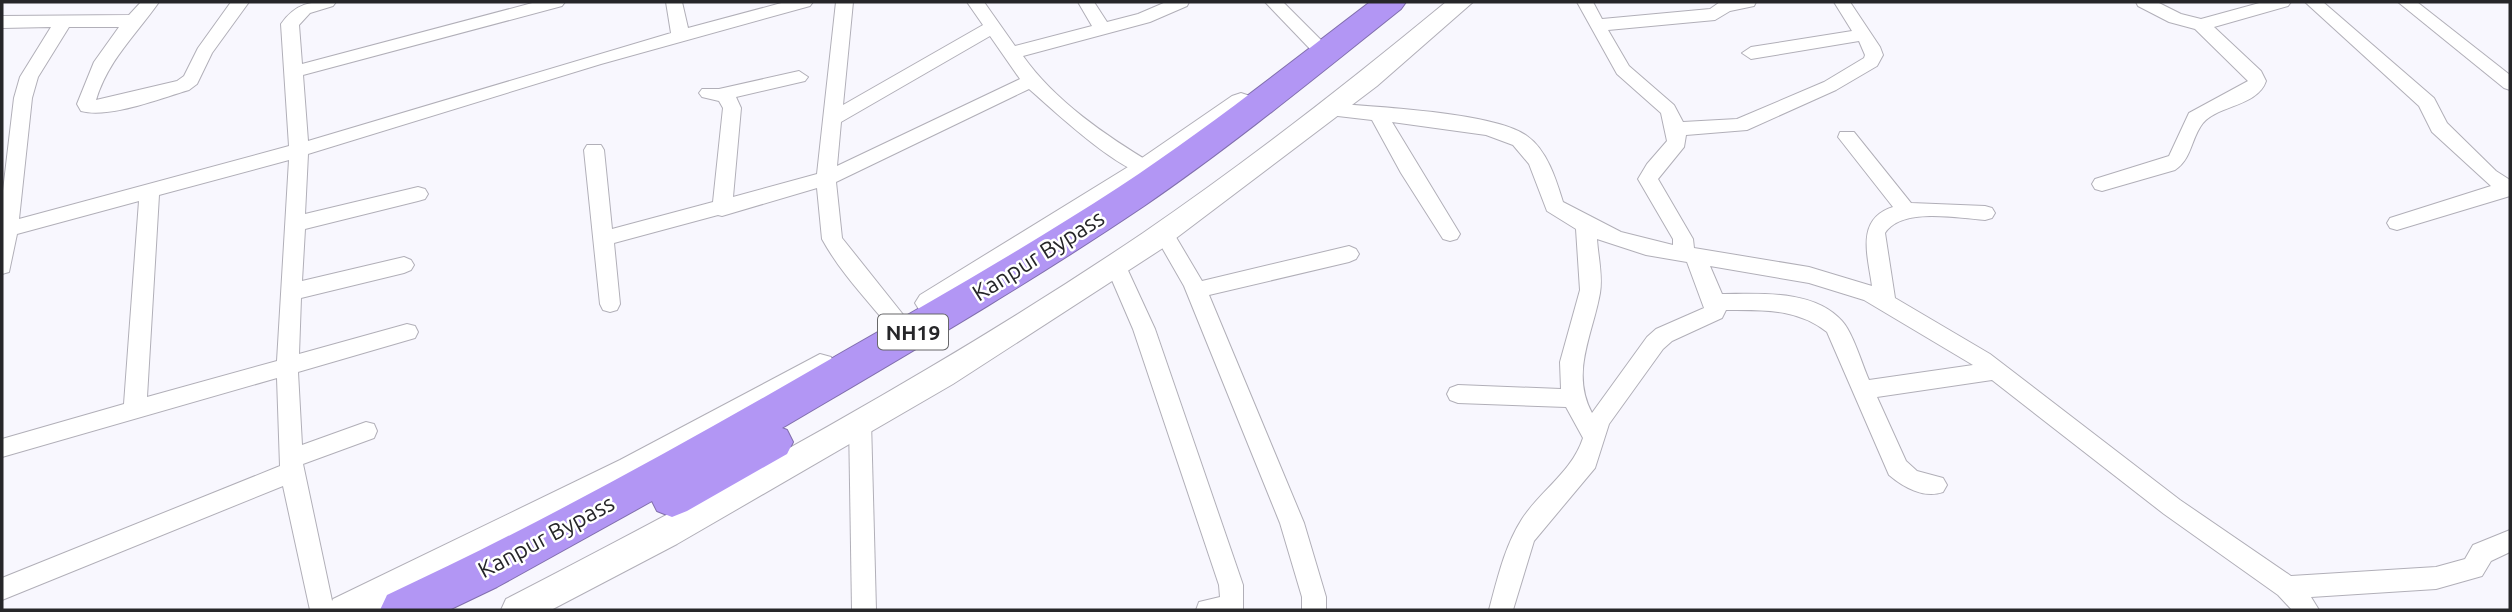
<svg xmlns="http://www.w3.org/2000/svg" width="2512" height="612" font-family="Ubuntu,sans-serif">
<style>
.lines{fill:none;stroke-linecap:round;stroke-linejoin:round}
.street-casing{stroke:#b1afb8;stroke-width:2}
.secondary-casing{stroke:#b1afb8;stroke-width:2}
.highway-casing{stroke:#816fad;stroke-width:2}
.street{fill:#fff;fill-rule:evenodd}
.secondary{fill:#fff;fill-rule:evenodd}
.highway{fill:#b296f4;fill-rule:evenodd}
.labels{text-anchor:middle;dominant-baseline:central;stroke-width:5;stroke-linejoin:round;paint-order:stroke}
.shield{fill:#fff;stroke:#676769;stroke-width:2}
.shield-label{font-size:21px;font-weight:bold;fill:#262629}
.street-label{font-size:23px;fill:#262629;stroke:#fff}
</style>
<rect width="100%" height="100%" fill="#f8f7fe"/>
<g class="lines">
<!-- street casing -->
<g class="street-casing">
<g id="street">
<path d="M141,2H159C136,35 108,60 96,100L177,81L184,76L198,48L231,2H249L212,53L197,84L189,90C161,98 109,119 81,111L77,104L94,62L119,27H69L38,77L32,98L19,219L289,146L281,24C296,3 311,1 336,2L333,6L310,13L299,25L302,64L536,2H565L562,6L303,75L308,141L671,33L666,2H682L688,28L785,2H813L810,6L601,64L308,154L305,214L418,187L425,189L428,194L425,199L418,201L305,229L302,281L404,257L411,260L414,265L411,270L404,273L301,298L299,354L407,324L415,326L418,332L415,338L298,372L302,445L366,422L374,424L377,431L374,438L303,464L334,610H310L283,486L2,600V578L280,466L277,378L2,457V439L124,404L139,201L17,234L9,272L2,274V199L14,98L20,77L51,27L2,28V16L129,15ZM289,160L277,361L147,397L159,195Z"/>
<path d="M836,2H853L843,105L983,25L967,2H984L1015,46L1092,26L1078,2H1094L1107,22L1138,14L1166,2H1189L1187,6L1150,22L1023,56C1055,101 1106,136 1153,164L1156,169L1153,174C1128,181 1050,107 1029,89L836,182L842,238L905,317L909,323L905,329L898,331L891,329C867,300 840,272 822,239L817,188L722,216L718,215L614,243L620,304L617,310L610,312L603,310L600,304L584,150L587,145H601L604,150L612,229L713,202L723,108L719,101L702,97L699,93L702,89H719L799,71L808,77L805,81L736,97L741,108L733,197L817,174ZM990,36L1020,79L837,166L841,122Z"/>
<path d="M1265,2H1283L1324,43L1327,47L1324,51H1312Z"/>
<path d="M1577,2H1593L1602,19L1710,9L1720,2H1756L1754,6L1730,11L1715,20L1608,30L1629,66L1674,105L1683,122L1737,119L1824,82L1864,58L1865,55L1859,41L1751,59L1742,53L1751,47L1852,31L1834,2H1850L1880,47L1883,55L1877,66L1836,90L1747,130L1686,135L1684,147L1658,179L1693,239L1694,248L1809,267L1872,286C1868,256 1855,219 1893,207L1838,137L1840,132H1854L1911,203L1985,206L1992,208L1995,213L1992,218L1985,220C1958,218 1902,207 1885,233L1895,298L1990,354L2180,500L2291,576L2436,567L2465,559L2473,545L2510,530V552L2491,561L2482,576L2436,589L2311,597L2319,610H2292L2278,595L2164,514L1992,380L1877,397L1906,461L1917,471L1943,478L1947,485L1943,492C1924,499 1903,487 1889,475L1827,332C1797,308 1762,310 1726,310L1722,318L1672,341L1663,349L1609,424L1595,468L1534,541L1513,610H1489C1497,580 1505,545 1522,519C1541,490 1572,472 1583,438L1566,407L1458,403L1450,400L1447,394L1450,388L1458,385L1561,389L1560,362L1580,290L1576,229L1547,211L1529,164L1513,145L1486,135L1392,122L1460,234L1457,239L1450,241L1443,239L1401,173L1372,120L1329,115L1322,114L1320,109L1322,104L1329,103C1372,107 1495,112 1527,136C1547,150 1556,179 1563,202L1621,232L1673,245V239L1638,179L1647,164L1667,141L1661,113L1617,74ZM1597,239L1646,255L1687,262L1704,308L1656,329L1647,337L1592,413C1570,372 1593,334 1600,293C1603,276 1598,256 1597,239ZM1710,266L1809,283L1864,300L1973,365L1869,380C1862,364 1853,333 1842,321C1814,289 1759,294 1722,294Z"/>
<path d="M2136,2H2157L2181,14L2201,19L2263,2H2291L2288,6L2214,27L2261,71L2266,81C2258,106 2219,105 2203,123C2191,138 2192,159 2175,170L2102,191L2095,189L2092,184L2095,179L2169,156L2189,113L2248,81L2195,29L2169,22L2138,6Z"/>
<path d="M2305,2H2323L2434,98L2447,123L2496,171L2510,180V196L2397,230L2390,228L2387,223L2390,218L2491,186L2432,132L2419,106Z"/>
<path d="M2398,2H2417L2510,75V90L2504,88Z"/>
<path d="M1163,225L1170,227L1202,281L1349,246L1356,249L1359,254L1356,259L1349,262L1209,295L1304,523L1326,597V610H1302V597L1280,523L1184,286L1153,232L1156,227Z"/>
<path d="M1115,256L1122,259L1125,264L1155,329L1243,585V610H1196L1199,602L1220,597L1219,585L1133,329L1105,264L1108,259Z"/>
<path d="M860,412L868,414L871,421L876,610H852L849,421L852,414Z"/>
</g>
</g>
<!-- secondary casing -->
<g class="secondary-casing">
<g id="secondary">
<path d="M1446,2H1473L1377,86L1163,248L953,384L677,544L551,610H501L506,599C723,487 940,370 1143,233C1247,162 1348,83 1446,2Z"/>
<path d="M1241,93L1250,96L1254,102L1250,108L1156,176L940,311L930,315L920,311L915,303L920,295L1136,162L1232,96Z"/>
<path d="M820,354L831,357L835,366L831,375L644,480L380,610H328L333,599L620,460Z"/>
</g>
</g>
<!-- highway casing -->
<g class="highway-casing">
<path id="highway" d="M1370,2H1406L1401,9C1317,76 1233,145 1144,206C1027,285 904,356 782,428L787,430L793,442L787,454L687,511L672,517L657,511L652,501L497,587L449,610H380L387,595C542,523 693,439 841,353C934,300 1028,246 1119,187C1206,130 1287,65 1370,2Z"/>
</g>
<!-- street -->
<use href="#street" class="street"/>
<!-- secondary -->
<use href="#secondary" class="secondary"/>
<!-- highway -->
<use href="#highway" class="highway"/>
</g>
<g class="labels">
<!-- shield labels -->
<rect class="shield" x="878" y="314.5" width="70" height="35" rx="5"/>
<g class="shield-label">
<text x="913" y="332">NH19</text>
</g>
<!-- street labels -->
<g class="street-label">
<text transform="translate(1038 255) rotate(-32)">Kanpur Bypass</text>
<text transform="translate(546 536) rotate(-28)">Kanpur Bypass</text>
</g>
</g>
<!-- border -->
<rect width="2512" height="612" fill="none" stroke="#262629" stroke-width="7"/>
</svg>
